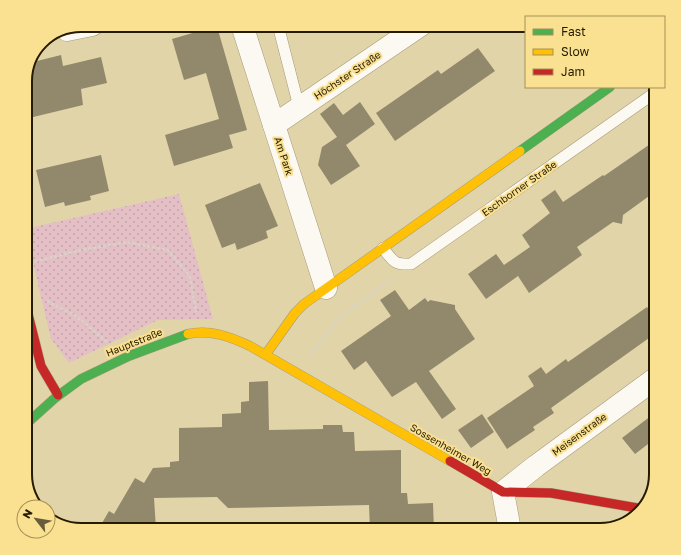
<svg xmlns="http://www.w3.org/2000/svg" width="681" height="555" font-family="'Golos Text',sans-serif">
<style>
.park{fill:url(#park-dots)}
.building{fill:#92896c}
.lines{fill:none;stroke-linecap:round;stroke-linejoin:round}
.lane-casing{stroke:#a79c7a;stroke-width:12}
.street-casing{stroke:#a79c7a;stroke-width:23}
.fast-casing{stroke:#a79c7a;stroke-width:10}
.slow-casing{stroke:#a79c7a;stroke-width:10}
.jam-casing{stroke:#a79c7a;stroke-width:10}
.path{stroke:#d8d3c6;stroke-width:2.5;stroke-dasharray:3 2;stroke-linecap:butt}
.lane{stroke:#fbf9f2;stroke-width:11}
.street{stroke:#fbf9f2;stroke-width:22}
.fast{stroke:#4caf50;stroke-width:9}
.slow{stroke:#ffc107;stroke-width:9}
.jam{stroke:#c62828;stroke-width:9}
.labels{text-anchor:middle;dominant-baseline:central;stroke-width:4;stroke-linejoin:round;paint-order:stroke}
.street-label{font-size:10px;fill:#251b00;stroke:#fae091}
.rim{fill:none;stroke:#251b00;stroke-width:2}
</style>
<defs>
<pattern id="park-dots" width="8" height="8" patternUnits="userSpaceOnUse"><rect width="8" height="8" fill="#e4c0c6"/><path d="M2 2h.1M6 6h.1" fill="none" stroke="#c3a4a8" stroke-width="1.8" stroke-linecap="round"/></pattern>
</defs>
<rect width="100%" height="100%" fill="#e2d4a9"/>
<!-- park -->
<path class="park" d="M179,194L213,319L158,320L69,363L51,339L25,229Z"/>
<!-- building -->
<g class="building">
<path d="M213,27L215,31L218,30L247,130L229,135L233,148L174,166L165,135L219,119L206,73L184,80L172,39Z"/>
<path d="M478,48L495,71L395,141L376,113L438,70L441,74Z"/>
<path d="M61,55L63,66L101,57L107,83L81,89L83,105L25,119V77L33,62Z"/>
<path d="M360,102L375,124L346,145L360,166L331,185L318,165L322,147L337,137L320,114L334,103L343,115Z"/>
<path d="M656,140V191L623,215L622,224L613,222L577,247L582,255L529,293L518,276L486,299L468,274L496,254L504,265L530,247L522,235L550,213L541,200L555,190L563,202L603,175L604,176Z"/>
<path d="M101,155L109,191L90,196L91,200L65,206L64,202L45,207L36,170Z"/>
<path d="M260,183L278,226L266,231L268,238L237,250L235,243L222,248L205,205Z"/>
<path d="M395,290L409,310L425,298L428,302L430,300L455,305V309L475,339L429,371L456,409L442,419L416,382L392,397L366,361L354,370L341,351L391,316L380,300Z"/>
<path d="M647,307L656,320V333L551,408L554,413L533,427L535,430L507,449L487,418L534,386L528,376L541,367L546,374L566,359L568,362Z"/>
<path d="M268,381L269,430L323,429V425H342L343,432H354L355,451L401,450V493H407L408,504L433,503L434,530H370L369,505L228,508L217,497L154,498L156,529L98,530L109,511L114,514L135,478L144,483L153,468L170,467V462L179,461V428L222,427V414L241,413V402L249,401V382Z"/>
<path d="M656,412V438L635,454L622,438Z"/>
<path d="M482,414L494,432L471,448L458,430Z"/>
</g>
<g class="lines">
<!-- lane casing -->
<g class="lane-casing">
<g id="lane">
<path d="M278,25L299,107"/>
<path d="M383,248C393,261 394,265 411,264L656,92"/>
</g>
</g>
<!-- street casing -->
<g class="street-casing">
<g id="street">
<path d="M242,25L326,288"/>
<path d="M67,30L92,25"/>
<path d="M274,125L421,25"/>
<path d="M510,530L503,492L536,466L656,378"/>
</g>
</g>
<!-- fast casing -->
<g class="fast-casing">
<g id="fast">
<path d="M520,151L610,87"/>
<path d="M25,425L55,398L81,379L129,356L188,334"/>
</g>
</g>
<!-- slow casing -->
<g class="slow-casing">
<g id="slow">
<path d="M188,334C210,329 231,337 250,346L450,461"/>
<path d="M266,354L295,313L304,304L520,151"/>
</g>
</g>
<!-- jam casing -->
<g class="jam-casing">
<g id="jam">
<path d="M25,302L41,366L58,395"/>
<path d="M450,461L503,492L551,493L643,509"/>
</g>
</g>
<!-- path -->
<g class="path">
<path d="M25,264L81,250L127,242L168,250L190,277L196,312"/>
<path d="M47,301L76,316L107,342"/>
<path d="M309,356L341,316L393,278"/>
</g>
<!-- lane -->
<use href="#lane" class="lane"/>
<!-- street -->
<use href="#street" class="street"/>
<!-- fast -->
<use href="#fast" class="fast"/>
<!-- slow -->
<use href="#slow" class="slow"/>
<!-- jam -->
<use href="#jam" class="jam"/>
</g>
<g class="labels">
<!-- street labels -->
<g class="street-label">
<text transform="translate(347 75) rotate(-34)">Höchster Straße</text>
<text transform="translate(284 156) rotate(72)">Am Park</text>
<text transform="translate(519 188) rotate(-35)">Eschborner Straße</text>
<text transform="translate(134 342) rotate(-22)">Hauptstraße</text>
<text transform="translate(579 434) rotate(-36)">Meisenstraße</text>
<text transform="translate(451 449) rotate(30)">Sossenheimer Weg</text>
</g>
</g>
<!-- crop -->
<path d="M0 0H681V555H0ZM81 32H600A49 49 0 0 1 649 81V474A49 49 0 0 1 600 523H81A49 49 0 0 1 32 474V81A49 49 0 0 1 81 32Z" fill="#fae091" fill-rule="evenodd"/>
<path class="rim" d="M81 32H600A49 49 0 0 1 649 81V474A49 49 0 0 1 600 523H81A49 49 0 0 1 32 474V81A49 49 0 0 1 81 32Z"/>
<!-- legend -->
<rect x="525" y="16" width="140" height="72" fill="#fae091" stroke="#a59157"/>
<rect x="533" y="29" width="20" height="6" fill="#4caf50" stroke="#a59157"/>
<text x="561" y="36" font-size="12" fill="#251b00">Fast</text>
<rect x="533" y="49" width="20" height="6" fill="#ffc107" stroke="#a59157"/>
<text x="561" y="56" font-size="12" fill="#251b00">Slow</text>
<rect x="533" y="69" width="20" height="6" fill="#c62828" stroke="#a59157"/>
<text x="561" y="76" font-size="12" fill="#251b00">Jam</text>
<!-- north arrow -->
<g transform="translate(36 519) rotate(301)"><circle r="19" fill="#fae091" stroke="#a59157"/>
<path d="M0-3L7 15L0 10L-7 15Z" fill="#675c3b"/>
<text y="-6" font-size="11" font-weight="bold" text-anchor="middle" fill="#251b00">N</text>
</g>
</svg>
